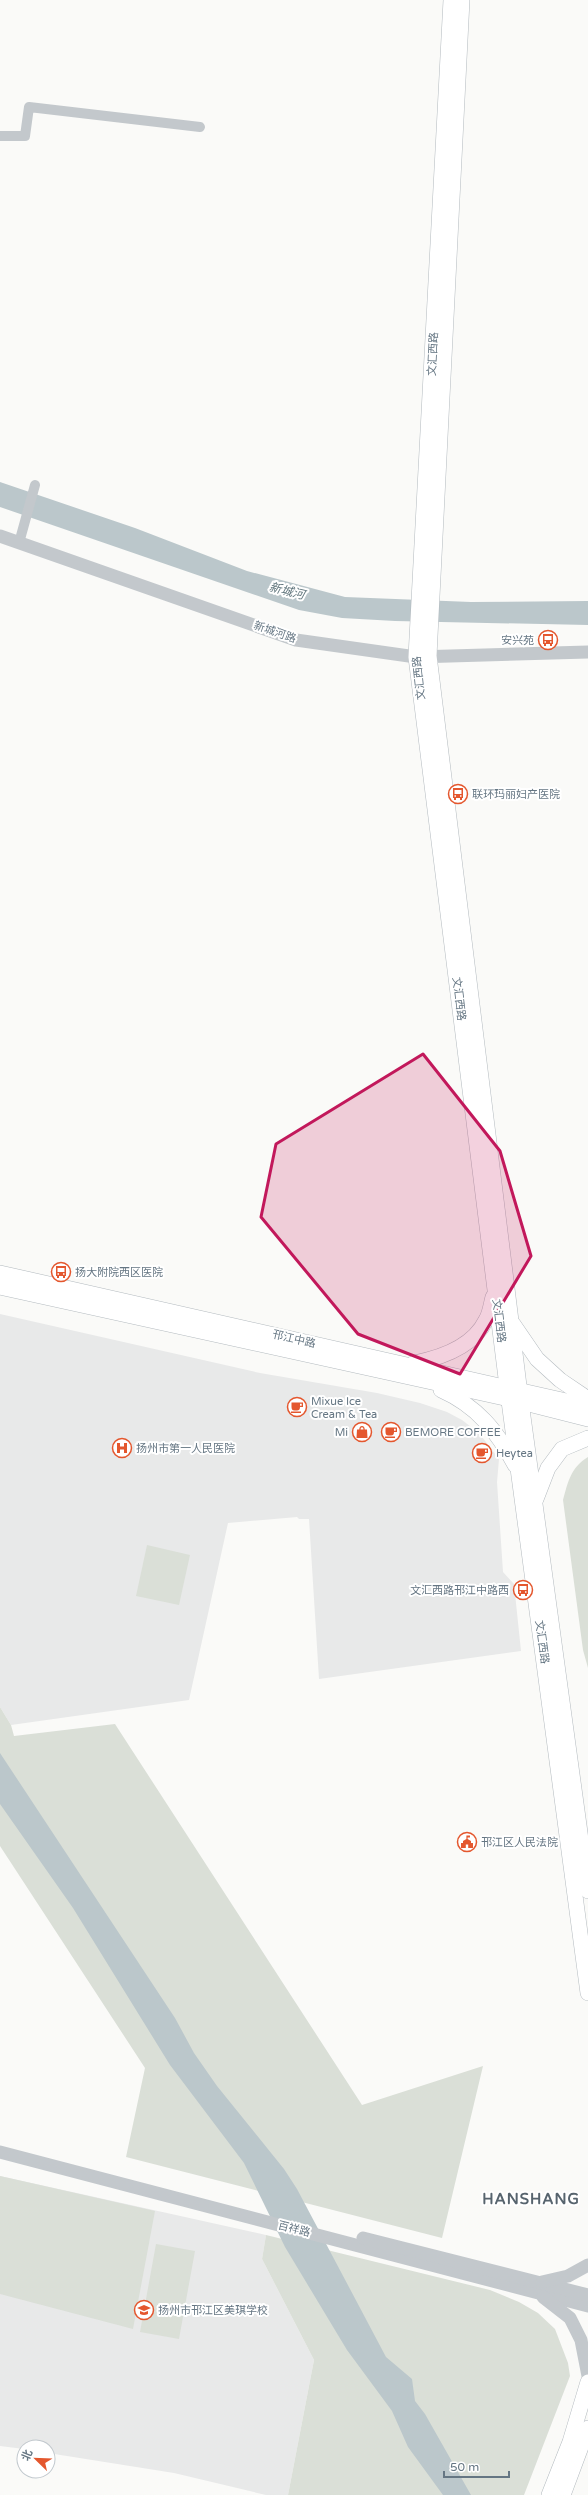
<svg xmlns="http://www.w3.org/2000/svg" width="588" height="2495" font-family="'Varela Round','Noto Sans SC',sans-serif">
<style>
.built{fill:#e8e9e9}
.green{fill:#dadfd7}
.water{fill:#bbc7cb}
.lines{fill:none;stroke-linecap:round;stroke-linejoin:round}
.secondary-casing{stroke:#b3babf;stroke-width:16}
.minor{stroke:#c3c8cc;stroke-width:10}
.tertiary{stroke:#c3c8cc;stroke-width:13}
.secondary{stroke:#fff;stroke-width:15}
.marked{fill:#c2185b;fill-opacity:0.2;stroke:#c2185b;stroke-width:3;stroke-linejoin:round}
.labels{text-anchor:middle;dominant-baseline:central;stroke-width:4;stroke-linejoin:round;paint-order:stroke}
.street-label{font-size:11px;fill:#657683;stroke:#fff}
.poi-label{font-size:11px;fill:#657683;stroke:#fff;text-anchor:start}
.water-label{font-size:12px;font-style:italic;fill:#60757c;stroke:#fff}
.district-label{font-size:15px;font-weight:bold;letter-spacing:1px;fill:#57646e;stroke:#fff}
</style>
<rect width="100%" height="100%" fill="#fafaf8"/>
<!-- built -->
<g class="built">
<path d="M0,1314L260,1373L377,1393L420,1403L447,1412L462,1420L479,1433L499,1459L497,1482L503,1572L514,1584L521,1651L319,1679L309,1519H299L297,1517L228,1523L189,1700L11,1725L0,1707Z"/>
<path d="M0,2176L266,2235L262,2259L314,2360L288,2495H266L174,2473L48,2453V2447H24V2449L0,2446Z"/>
</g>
<!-- green -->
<g class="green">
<path d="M588,1457V1668L583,1650L563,1500C568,1482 571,1467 588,1457Z"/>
<path d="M147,1545L190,1555L179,1605L136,1596Z"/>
<path d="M0,1707L11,1725L14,1736L115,1724L362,2105L483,2066L442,2238L126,2157L145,2068L0,1846Z"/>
<path d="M0,2176L155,2211L133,2329L0,2294Z"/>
<path d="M266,2235L490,2290L519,2302L538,2313L555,2329L568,2363L570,2376L524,2495H288L314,2360L262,2259Z"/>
<path d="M156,2244L195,2251L179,2339L140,2332Z"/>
</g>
<!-- water -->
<g class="water">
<path d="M0,482L135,528L247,571L345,597L471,602L588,601V625L395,621L342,618L299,610L0,507Z"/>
<path d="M0,1753L175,2018L194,2053L217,2086L284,2169L297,2189L386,2357L412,2379L415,2401L425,2414L471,2495H443L408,2447L392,2411L347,2350L285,2247L244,2163L170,2065L73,1908L0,1804Z"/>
</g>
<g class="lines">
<!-- secondary casing -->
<g class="secondary-casing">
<g id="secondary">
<path d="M451,0L416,657L507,1386L588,1993"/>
<path d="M462,0L429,656L521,1402L588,1891"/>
<path d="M0,1273L588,1406"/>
<path d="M0,1287L509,1399L588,1419"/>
<path d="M513,1324L537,1359L560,1380L588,1399"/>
<path d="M414,1363C440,1358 473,1347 486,1320C490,1314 491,1304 493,1297"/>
<path d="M441,1390C477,1406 497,1431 515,1465"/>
<path d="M536,1499L548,1468L562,1449L588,1438"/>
<path d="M549,2495L570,2442L588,2382"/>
<path d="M563,2495L588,2428"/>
</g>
</g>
<!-- minor -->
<g class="minor">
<path d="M0,136H25L29,107L200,127"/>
<path d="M19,543L35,485"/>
</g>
<!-- tertiary -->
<g class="tertiary">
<path d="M0,536L296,640L416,657L588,652"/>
<path d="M0,2152L588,2306"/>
<path d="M363,2238L588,2295"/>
<path d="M542,2282L568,2276L588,2265"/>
<path d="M543,2297L570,2318L581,2340L588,2376"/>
</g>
<!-- secondary -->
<use href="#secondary" class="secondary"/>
</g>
<!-- marked area -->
<path class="marked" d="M423,1054L500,1151L531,1256L460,1374L358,1334L261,1217L276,1144Z"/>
<!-- icons -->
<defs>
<g id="bus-ring" transform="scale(1)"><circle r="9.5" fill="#fff" stroke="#e4572e" stroke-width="1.5"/><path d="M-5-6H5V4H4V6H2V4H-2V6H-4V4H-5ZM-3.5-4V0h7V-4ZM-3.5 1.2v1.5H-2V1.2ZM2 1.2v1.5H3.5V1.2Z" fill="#e4572e"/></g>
<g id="cafe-ring" transform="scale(1)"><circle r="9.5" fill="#fff" stroke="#e4572e" stroke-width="1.5"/><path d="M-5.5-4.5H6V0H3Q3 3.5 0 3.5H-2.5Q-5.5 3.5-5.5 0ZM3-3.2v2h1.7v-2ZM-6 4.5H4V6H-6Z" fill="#e4572e"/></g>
<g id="shop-ring" transform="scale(1)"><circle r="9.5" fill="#fff" stroke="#e4572e" stroke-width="1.5"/><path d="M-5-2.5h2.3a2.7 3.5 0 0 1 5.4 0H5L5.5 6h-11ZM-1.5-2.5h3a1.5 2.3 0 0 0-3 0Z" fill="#e4572e"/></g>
<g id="hospital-ring" transform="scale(1)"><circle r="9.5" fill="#fff" stroke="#e4572e" stroke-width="1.5"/><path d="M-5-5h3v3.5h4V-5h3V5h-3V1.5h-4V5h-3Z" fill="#e4572e"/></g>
<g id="civic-ring" transform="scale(1)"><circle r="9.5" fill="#fff" stroke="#e4572e" stroke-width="1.5"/><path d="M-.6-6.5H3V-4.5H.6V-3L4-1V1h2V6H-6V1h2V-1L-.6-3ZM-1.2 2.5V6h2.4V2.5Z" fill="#e4572e"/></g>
<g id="school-ring" transform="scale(1)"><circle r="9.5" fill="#fff" stroke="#e4572e" stroke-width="1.5"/><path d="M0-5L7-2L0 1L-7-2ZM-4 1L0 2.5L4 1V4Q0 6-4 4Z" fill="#e4572e"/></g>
</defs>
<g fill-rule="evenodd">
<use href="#bus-ring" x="548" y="640"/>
<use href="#bus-ring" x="458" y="794"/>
<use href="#bus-ring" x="61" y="1272"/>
<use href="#cafe-ring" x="297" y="1407"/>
<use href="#shop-ring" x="362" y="1432"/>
<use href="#cafe-ring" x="391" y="1432"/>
<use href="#hospital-ring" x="122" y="1448"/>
<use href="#cafe-ring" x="482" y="1453"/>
<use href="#bus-ring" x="523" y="1590"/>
<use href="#civic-ring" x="467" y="1842"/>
<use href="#school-ring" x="144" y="2310"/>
</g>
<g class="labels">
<!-- street labels -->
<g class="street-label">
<text transform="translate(433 354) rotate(-87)">文汇西路</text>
<text transform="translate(275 632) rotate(19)">新城河路</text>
<text transform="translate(419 678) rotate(-96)">文汇西路</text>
<text transform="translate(459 999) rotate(83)">文汇西路</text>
<text transform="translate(499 1321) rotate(83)">文汇西路</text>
<text transform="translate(294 1339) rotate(13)">邗江中路</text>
<text transform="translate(542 1642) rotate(82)">文汇西路</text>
<text transform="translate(294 2229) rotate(14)">百祥路</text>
</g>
<!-- poi labels -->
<g class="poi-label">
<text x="534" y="640" text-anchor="end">安兴苑</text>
<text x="472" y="794">联环玛丽妇产医院</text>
<text x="75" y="1272">扬大附院西区医院</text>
<text x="311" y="1401">Mixue Ice<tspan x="311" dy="13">Cream &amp; Tea</tspan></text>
<text x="348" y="1432" text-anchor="end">Mi</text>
<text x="405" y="1432">BEMORE COFFEE</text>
<text x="136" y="1448">扬州市第一人民医院</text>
<text x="496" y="1453">Heytea</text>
<text x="509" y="1590" text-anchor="end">文汇西路邗江中路西</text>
<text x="481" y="1842">邗江区人民法院</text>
<text x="158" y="2310">扬州市邗江区美琪学校</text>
</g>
<!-- water labels -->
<g class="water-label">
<text transform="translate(287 591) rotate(14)">新城河</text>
</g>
<!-- district labels -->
<g class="district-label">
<text x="531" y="2199">HANSHANG</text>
</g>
</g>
<!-- north arrow -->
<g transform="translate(36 2459) rotate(293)"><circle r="19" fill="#ffffff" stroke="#c1c8cd"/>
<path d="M0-3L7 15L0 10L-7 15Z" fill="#e4572e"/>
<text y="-6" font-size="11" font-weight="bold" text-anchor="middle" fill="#657683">北</text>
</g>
<!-- scale -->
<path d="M444 2471v6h65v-6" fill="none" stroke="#657683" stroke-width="2"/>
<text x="450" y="2471" font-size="12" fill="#657683" stroke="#ffffff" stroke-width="3" paint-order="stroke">50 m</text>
</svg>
